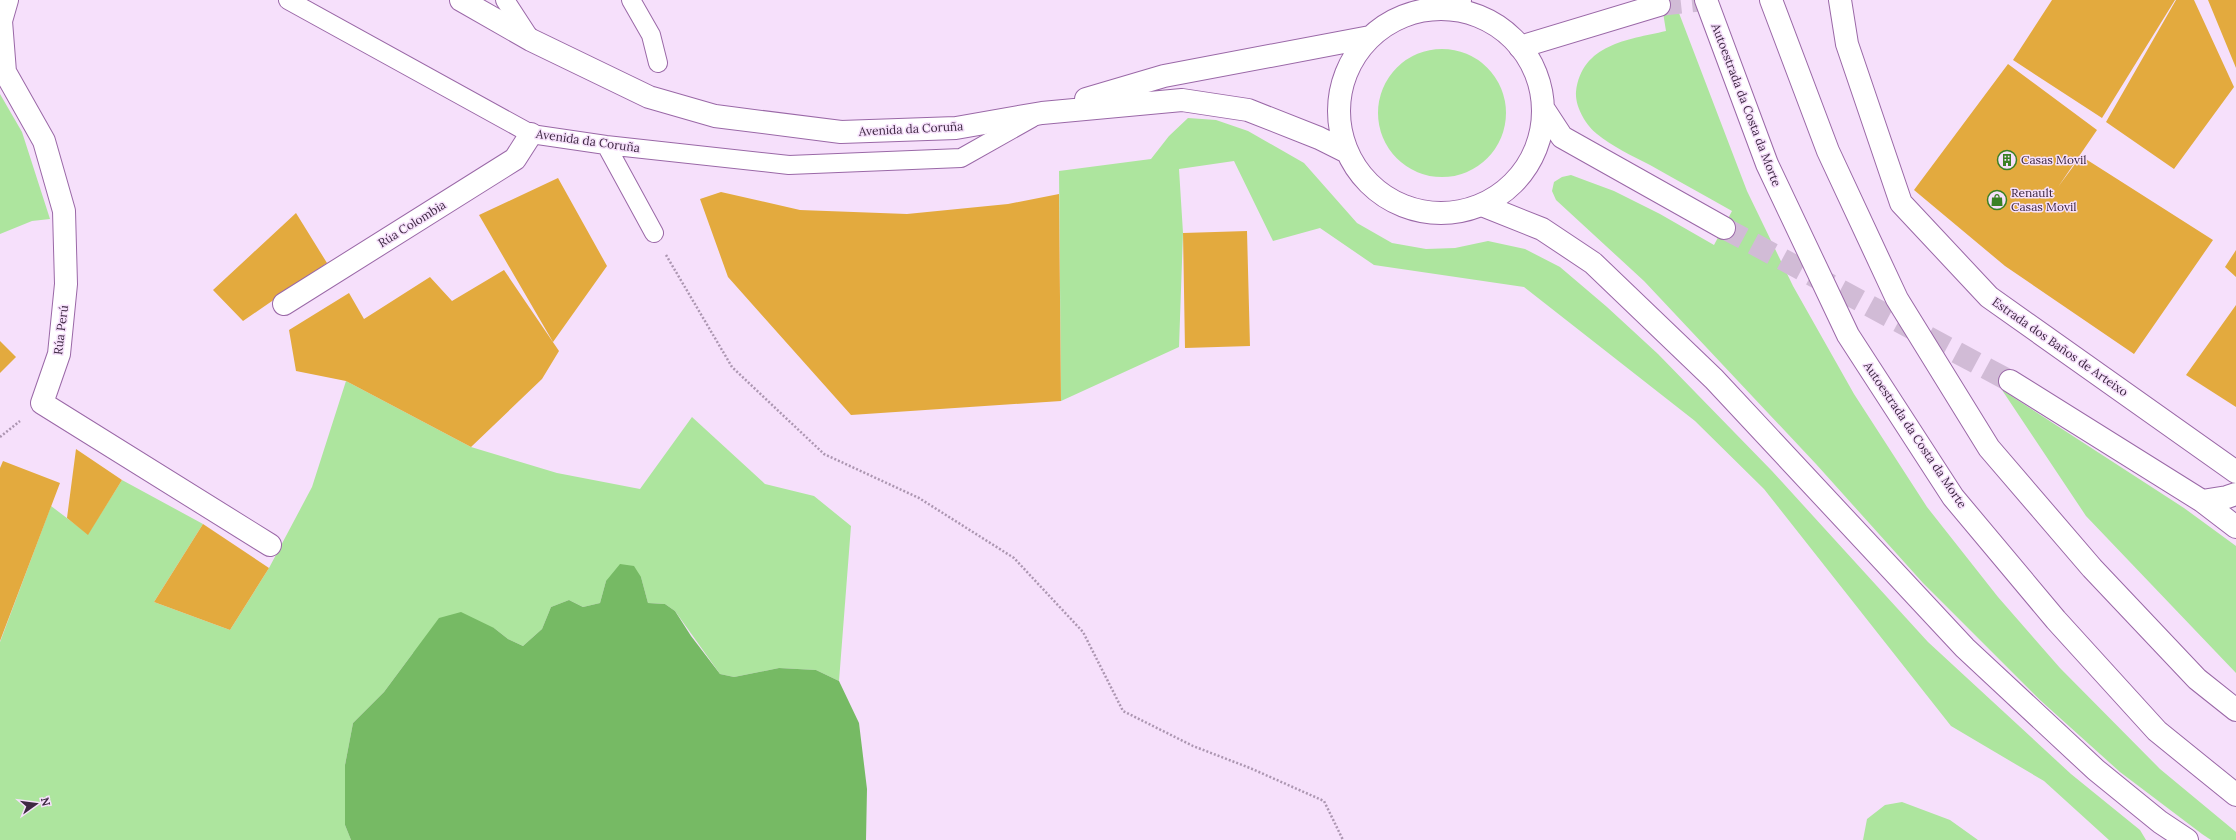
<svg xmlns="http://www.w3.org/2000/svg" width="2236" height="840" font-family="Lora,serif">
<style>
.green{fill:#ade59e}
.forest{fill:#76ba64}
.building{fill:#e3aa3e}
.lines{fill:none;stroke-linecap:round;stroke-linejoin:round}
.street-tunnel{stroke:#d1bbd6;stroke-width:22;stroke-dasharray:22 11;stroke-linecap:butt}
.primary-tunnel{stroke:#d1bbd6;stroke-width:22;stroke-dasharray:22 11;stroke-linecap:butt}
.lane-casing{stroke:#9a68a7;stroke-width:20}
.street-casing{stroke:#9a68a7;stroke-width:24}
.primary-casing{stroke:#9a68a7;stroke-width:24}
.highway-casing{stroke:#9a68a7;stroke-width:24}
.path{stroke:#ac96b1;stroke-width:2.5;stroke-dasharray:2 2;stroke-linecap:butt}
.lane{stroke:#fff;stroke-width:18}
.street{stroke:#fff;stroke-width:22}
.primary{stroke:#fff;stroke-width:22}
.highway{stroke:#fff;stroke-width:22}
.labels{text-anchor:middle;stroke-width:3;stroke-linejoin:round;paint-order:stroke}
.street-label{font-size:12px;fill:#3d2842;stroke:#f6e0fb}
.poi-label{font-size:12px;fill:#3d2842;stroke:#f6e0fb;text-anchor:start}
</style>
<rect width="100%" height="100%" fill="#f6e0fb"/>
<path class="green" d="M1661,0h13l73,191 46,95 61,108 73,113 71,90 62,71 100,101 76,63v8h-25l-9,-6 -82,-62 -80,-72 -117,-117 -107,-119 -172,-183 -88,-81 -4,-9 2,-9 8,-5 9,-2 16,6 27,10 46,23 54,31 18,-34c-27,-15 -55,-31 -82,-46 -18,-9 -38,-19 -53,-31 -11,-9 -22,-27 -21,-42 6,-48 51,-52 90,-61z
M1378 113a64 64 0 1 1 128 0a64 64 0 1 1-128 0Z
M0,94l22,38 28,87 -18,2 -32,13z
M1188,118l28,2 32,11 56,32 53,60 35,20 34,6 29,-1 33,-7 37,8 35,18 47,40 51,47 114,117 156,171 143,132 69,56 6,10h-37l-65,-59 -93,-55 -187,-237 -69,-68 -171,-134 -150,-22 -54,-37 -47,13 -39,-80 -55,8 4,64 -4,114 -118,54 -2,-230 92,-12 18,-23z
M346,381l125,66 86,26 83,16 52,-72 73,67 49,12 37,30 -12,155 -23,-11 -37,-2 -45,9 -14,-3 -45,-63 -10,-7 -17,-1 -7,-26 -35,4 -6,22 -17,4 -14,-7 -18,7 -9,22 -19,17 -15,-7 -14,-11 -81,25 -29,39 -31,31 -8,42v60l6,15h-351v-198l51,-136 37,28 34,-54 81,44 -49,78 76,28 39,-62 43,-81z
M2002,390l182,118 52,38v127l-150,-157z
M1902,802l48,18 28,20h-115l4,-21 18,-14z"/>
<path class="forest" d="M620,564l14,2 7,11 7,26 17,1 10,7 16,25 29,38 14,3 45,-9 37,2 23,11 20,42 8,66 -1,51h-515l-6,-15v-60l8,-42 31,-31 55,-74 22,-6 33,16 14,11 15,7 19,-17 9,-22 18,-7 14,7 17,-4 6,-22z"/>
<path class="building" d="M2052,0h123l-73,118 -89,-58z
M2176,0h18l40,87 -60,82 -68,-47z
M2208,0h28v68z
M2008,64l89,66 -39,57 23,-31 132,84 -79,114 -129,-88 -91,-76z
M558,178l49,88 -54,76 -74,-127z
M721,192l79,18 107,4 101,-10 51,-10 2,207 -210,14 -123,-138 -28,-78z
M296,213l31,50 -84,58 -30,-31z
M1247,231l3,115 -65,2 -2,-115z
M2236,250v27l-11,-10z
M504,270l55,81 -17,28 -71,68 -125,-66 -50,-10 -7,-41 60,-37 15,26 66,-42 22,24z
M2236,305v102l-50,-32z
M0,341l16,16 -16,16z
M76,449l46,31 -34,55 -21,-17z
M3,461l57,22 -60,158v-173z
M203,524l66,44 -39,62 -76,-28z"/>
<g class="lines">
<path class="street-tunnel" d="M1659,5l46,-5"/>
<path class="primary-tunnel" d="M1724,228l286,153"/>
<g class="lane-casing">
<path id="lane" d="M288,0l243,134 75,11 183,20 172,-7 71,-40
M505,0l26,40
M631,0l20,35 7,28
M606,145l48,88"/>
</g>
<g class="street-casing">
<path id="street" d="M7,0l-6,21 4,51 39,69 20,70 2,73 -7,70 -17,49 228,142
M1840,0l7,44 54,159 88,94 247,175
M1520,47l139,-42
M284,304l231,-145 16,-25"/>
</g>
<g class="primary-casing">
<path id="primary" d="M461,0l70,40 118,57 66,19 126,16 115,-4 86,-15 140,-13 66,10 71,28 28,14
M1339 111a102 102 0 1 1 204 0a102 102 0 1 1-204 0Z
M1086,99l78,-23 206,-39
M1543,108l19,29 162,91
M1482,205l60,24 51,34 121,116 251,269 131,122 64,52 27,18
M2010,381l192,120 34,26
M2202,501l25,-4 9,-3"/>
</g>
<g class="highway-casing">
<path id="highway" d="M1706,0l61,164 81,171 105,162 103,123 101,111 79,64
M1771,0l57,151 69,148 92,149 103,120 105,111 39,31
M1451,9l9,-9"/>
</g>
<path class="path" d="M666,255l66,112 92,87 95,44 95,60 69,74 40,79 70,35 57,22 74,33 19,39
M0,437l20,-16"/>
<use href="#lane" class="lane"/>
<use href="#street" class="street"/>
<use href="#primary" class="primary"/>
<use href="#highway" class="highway"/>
</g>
<defs>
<g id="building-ring" transform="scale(1)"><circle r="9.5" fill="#f6e0fb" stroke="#3a8024" stroke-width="1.5"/><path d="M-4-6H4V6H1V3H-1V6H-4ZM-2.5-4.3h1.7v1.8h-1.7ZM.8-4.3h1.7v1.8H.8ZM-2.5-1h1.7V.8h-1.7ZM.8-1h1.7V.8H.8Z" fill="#3a8024"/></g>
<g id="shop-ring" transform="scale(1)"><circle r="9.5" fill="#f6e0fb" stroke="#3a8024" stroke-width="1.5"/><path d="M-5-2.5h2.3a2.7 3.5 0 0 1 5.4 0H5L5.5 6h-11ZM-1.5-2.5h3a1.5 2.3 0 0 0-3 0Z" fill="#3a8024"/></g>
</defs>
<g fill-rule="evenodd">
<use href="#building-ring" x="2007" y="160"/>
<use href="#shop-ring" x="1997" y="200"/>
</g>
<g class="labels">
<g class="street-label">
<text transform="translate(1746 105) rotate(69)" y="4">Autoestrada da Costa da Morte</text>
<text transform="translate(911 129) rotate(-3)" y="4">Avenida da Coruña</text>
<text transform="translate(588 141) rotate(8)" y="4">Avenida da Coruña</text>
<text transform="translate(412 224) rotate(-32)" y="4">Rúa Colombia</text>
<text transform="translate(61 330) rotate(-83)" y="4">Rúa Perú</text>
<text transform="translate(2060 347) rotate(35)" y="4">Estrada dos Baños de Arteixo</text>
<text transform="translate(1915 435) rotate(56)" y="4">Autoestrada da Costa da Morte</text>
</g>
<g class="poi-label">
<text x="2021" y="164">Casas Movil</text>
<text x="2011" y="197">Renault<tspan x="2011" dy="14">Casas Movil</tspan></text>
</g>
</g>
<g transform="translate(36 804) rotate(76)" stroke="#f6e0fb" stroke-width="3" paint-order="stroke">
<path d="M0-3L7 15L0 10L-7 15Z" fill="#3d2842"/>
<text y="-6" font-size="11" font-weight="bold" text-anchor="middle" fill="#3d2842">N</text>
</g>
</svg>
